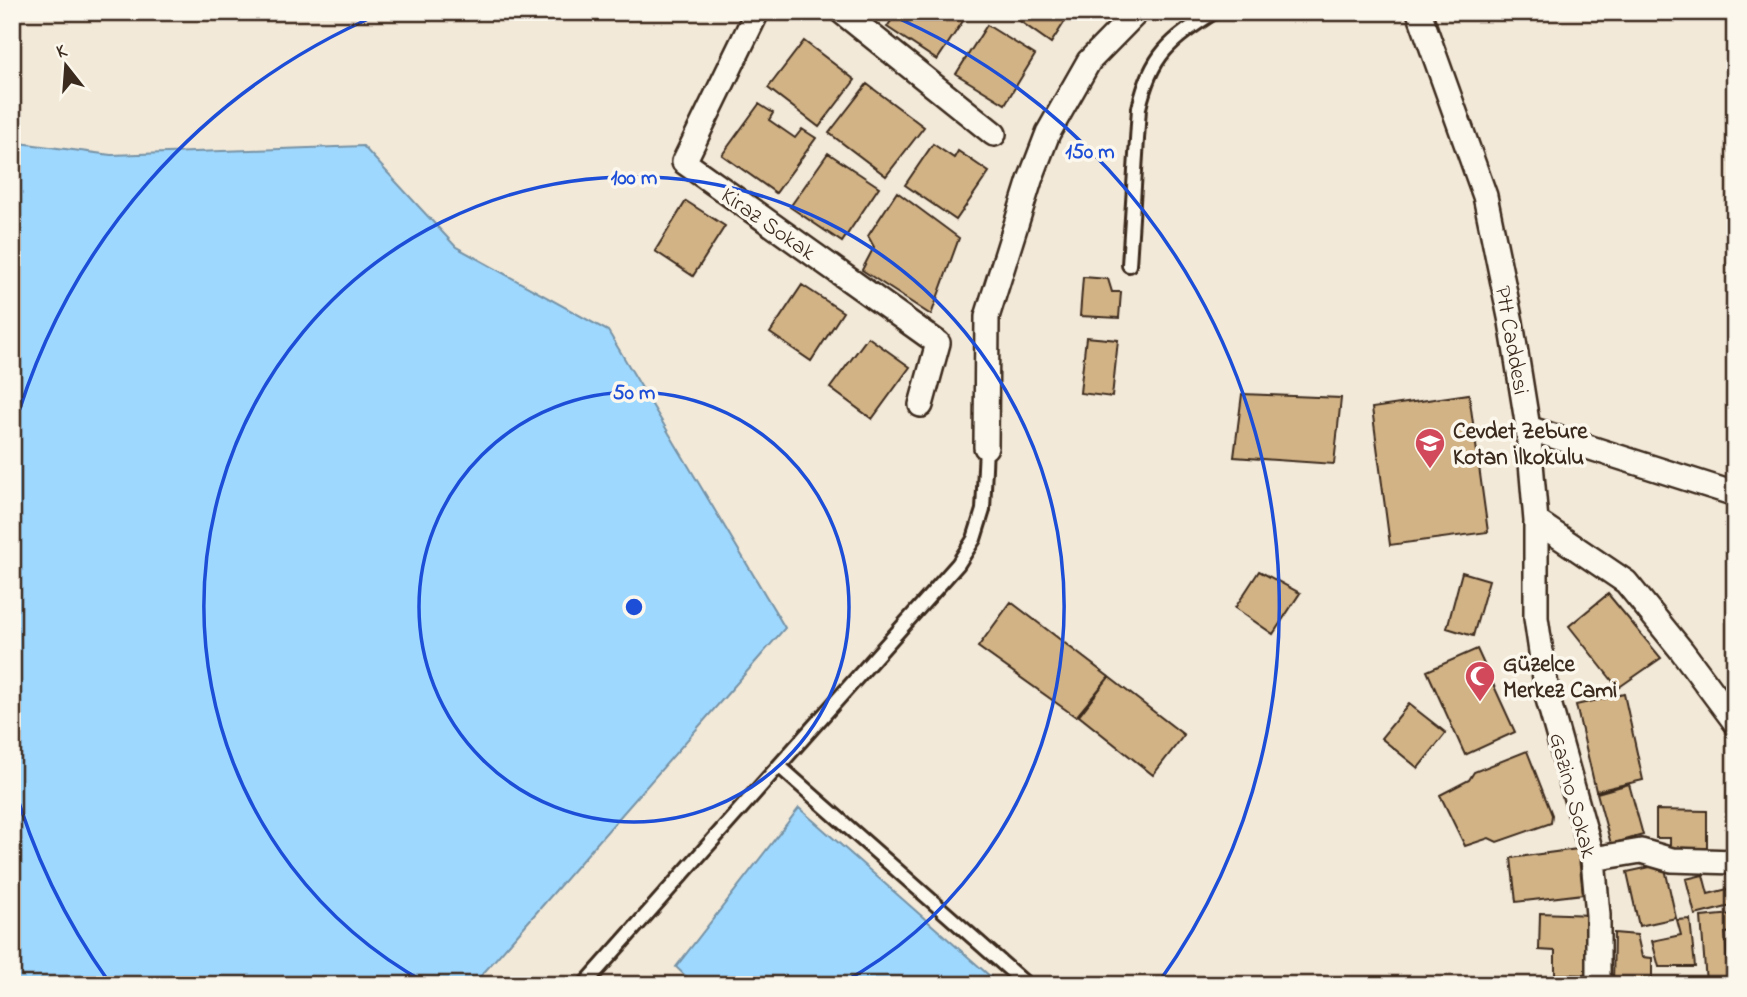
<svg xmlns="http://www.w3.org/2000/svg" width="1747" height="997" font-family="'Indie Flower',sans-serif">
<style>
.water{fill:#9ed8ff;stroke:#7692a5;stroke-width:2}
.building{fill:#d2b386;stroke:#3b2a1e;stroke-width:2}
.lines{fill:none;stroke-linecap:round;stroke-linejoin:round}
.lane-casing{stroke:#3b2a1e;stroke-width:18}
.street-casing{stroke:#3b2a1e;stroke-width:28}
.lane{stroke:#fbf7ec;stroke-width:12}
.street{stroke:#fbf7ec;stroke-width:23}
.ring{fill:none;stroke:#1d4ed8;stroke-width:3.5}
.labels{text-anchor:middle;stroke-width:7;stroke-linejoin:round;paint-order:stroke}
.street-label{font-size:23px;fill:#3b2a1e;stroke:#fbf7ec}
.poi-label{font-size:23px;font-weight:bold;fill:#3b2a1e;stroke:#fbf7ec;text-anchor:start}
.centre{fill:#1d4ed8;stroke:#fbf7ec;stroke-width:3.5}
.ring-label{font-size:21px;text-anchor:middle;font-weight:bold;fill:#1d4ed8;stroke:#fbf7ec;stroke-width:7;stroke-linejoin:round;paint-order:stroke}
</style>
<rect width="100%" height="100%" fill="#f3e9d8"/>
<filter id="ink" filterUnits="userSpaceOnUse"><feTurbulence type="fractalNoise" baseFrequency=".0143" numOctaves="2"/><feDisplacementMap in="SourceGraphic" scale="14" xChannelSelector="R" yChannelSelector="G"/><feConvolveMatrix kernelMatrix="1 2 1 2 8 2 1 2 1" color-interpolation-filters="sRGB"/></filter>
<g filter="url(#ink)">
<path class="water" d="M12,142l99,13 252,-9 93,101 152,84 177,297 -312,357h-461z
M799,808l201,177h-305l-19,-18z"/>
<path class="building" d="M897,12h72l-32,48 -50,-33z
M1007,12h64l-20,31z
M987,25l48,30 -30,49 -49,-30z
M804,41l51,39 -36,47 -51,-39z
M867,84l57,43 -38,49 -57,-43z
M759,104l14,9 -4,7 26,18 7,-9 14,9 -40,55 -54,-38z
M933,144l21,14 4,-7 31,21 -33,48 -51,-35z
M828,153l51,34 -37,55 -52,-35z
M897,192l62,46 -28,77 -69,-45 12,-23 -6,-11z
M686,201l39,25 -32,50 -38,-25z
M1083,277l25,2 4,13h9l-2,26 -39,-2z
M802,285l41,27 -32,49 -41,-28z
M868,337l42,30 -38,52 -42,-31z
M1086,337l32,3 -6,57 -32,-4z
M1242,394l99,4 -7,66 -100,-7z
M1469,394l19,138 -98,13 -18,-137z
M1259,571l41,22 -27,41 -38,-26z
M1462,572l27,8 -16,56 -26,-8z
M1608,594l53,64 -43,30 -49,-62z
M1011,602l98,75 -33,40 -98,-70z
M1477,649l38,83 -50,23 -38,-84z
M1109,677l75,58 -31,40 -74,-59z
M1624,694l19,86 -47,11 -20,-86z
M1409,704l37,29 -28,35 -37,-30z
M1527,751l25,64 -1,8 -54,19 -8,-4 -24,8 -25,-51 29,-15 5,-8z
M1629,784l14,51 -32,9 -14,-51z
M1656,810l51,1v42h-37v-15h-14z
M1578,849l5,45 -67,8 -5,-44z
M1664,864l12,54 -37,8 -12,-54z
M1703,875l5,19 27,-7v18l-40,10 -9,-36z
M1540,913l51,2 -2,60 -34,-1v-23l-16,-1z
M1733,914l2,18 -10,1 2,28h8v20l-29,2 -5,-66z
M1690,919l5,48h-36l-7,-26 29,-6 -4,-15z
M1614,933l23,2 5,22 10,1v27h-39z"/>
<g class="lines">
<g class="lane-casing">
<path id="lane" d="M1129,265l10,-157c12,-54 31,-67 75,-96
M779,766l248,219
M584,985l374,-421 16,-25 9,-29 3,-63"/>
</g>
<g class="street-casing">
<path id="street" d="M757,12l-73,150 254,181 -17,62
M842,12l152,122
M1419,12l66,184 26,126 17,106 8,93 90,61 56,69 53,71
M1528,428l207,66
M986,447l1,-130 43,-137 18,-47 41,-72 48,-49
M1536,521v97l12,81 45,160 5,56v66l6,4
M1593,859l48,-8 31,9 63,2"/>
</g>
<use href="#lane" class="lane"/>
<use href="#street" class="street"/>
</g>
</g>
<g class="ring">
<circle cx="634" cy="607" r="215"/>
<path d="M426 983A430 430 0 1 1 842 983"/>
<path d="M109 982A645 645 0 0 1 12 779M12 435A645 645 0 0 1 382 13M886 13A645 645 0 0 1 1159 982"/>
</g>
<defs>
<g id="school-pin" transform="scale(1.575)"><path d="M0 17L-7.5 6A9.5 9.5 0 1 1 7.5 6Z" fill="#d1495b" stroke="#fbf7ec"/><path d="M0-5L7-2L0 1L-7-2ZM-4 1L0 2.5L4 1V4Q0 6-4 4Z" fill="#fff"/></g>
<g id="mosque-pin" transform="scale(1.575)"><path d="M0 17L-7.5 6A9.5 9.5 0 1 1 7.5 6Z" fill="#d1495b" stroke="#fbf7ec"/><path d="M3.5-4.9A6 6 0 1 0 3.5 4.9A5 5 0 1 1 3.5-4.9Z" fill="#fff"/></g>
</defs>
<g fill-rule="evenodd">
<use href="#school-pin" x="1430" y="443"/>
<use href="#mosque-pin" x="1480" y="676"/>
</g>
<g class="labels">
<g class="street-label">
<text transform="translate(769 223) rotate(35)" y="8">Kiraz Sokak</text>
<text transform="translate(1513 340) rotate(80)" y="8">Ptt Caddesi</text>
<text transform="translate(1574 795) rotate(75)" y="8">Gazino Sokak</text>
</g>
<g class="poi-label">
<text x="1453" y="438">Cevdet Zebure<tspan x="1453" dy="26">Kotan İlkokulu</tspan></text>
<text x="1503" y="671">Güzelce<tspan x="1503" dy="26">Merkez Cami</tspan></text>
</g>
</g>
<circle cx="634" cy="607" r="10" class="centre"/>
<g class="ring-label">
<text x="1090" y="158">150 m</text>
<text x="634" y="184">100 m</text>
<text x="634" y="399">50 m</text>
</g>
<rect width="1747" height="997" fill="none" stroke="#fbf7ec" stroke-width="42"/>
<rect x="21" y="21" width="1705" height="955" fill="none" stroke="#3b2a1e" stroke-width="2.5" filter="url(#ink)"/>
<g transform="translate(66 66) rotate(343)" stroke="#fbf7ec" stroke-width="5" paint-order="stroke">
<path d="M0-5L12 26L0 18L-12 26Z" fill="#3b2a1e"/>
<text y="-10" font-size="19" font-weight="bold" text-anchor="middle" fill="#3b2a1e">K</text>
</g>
</svg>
